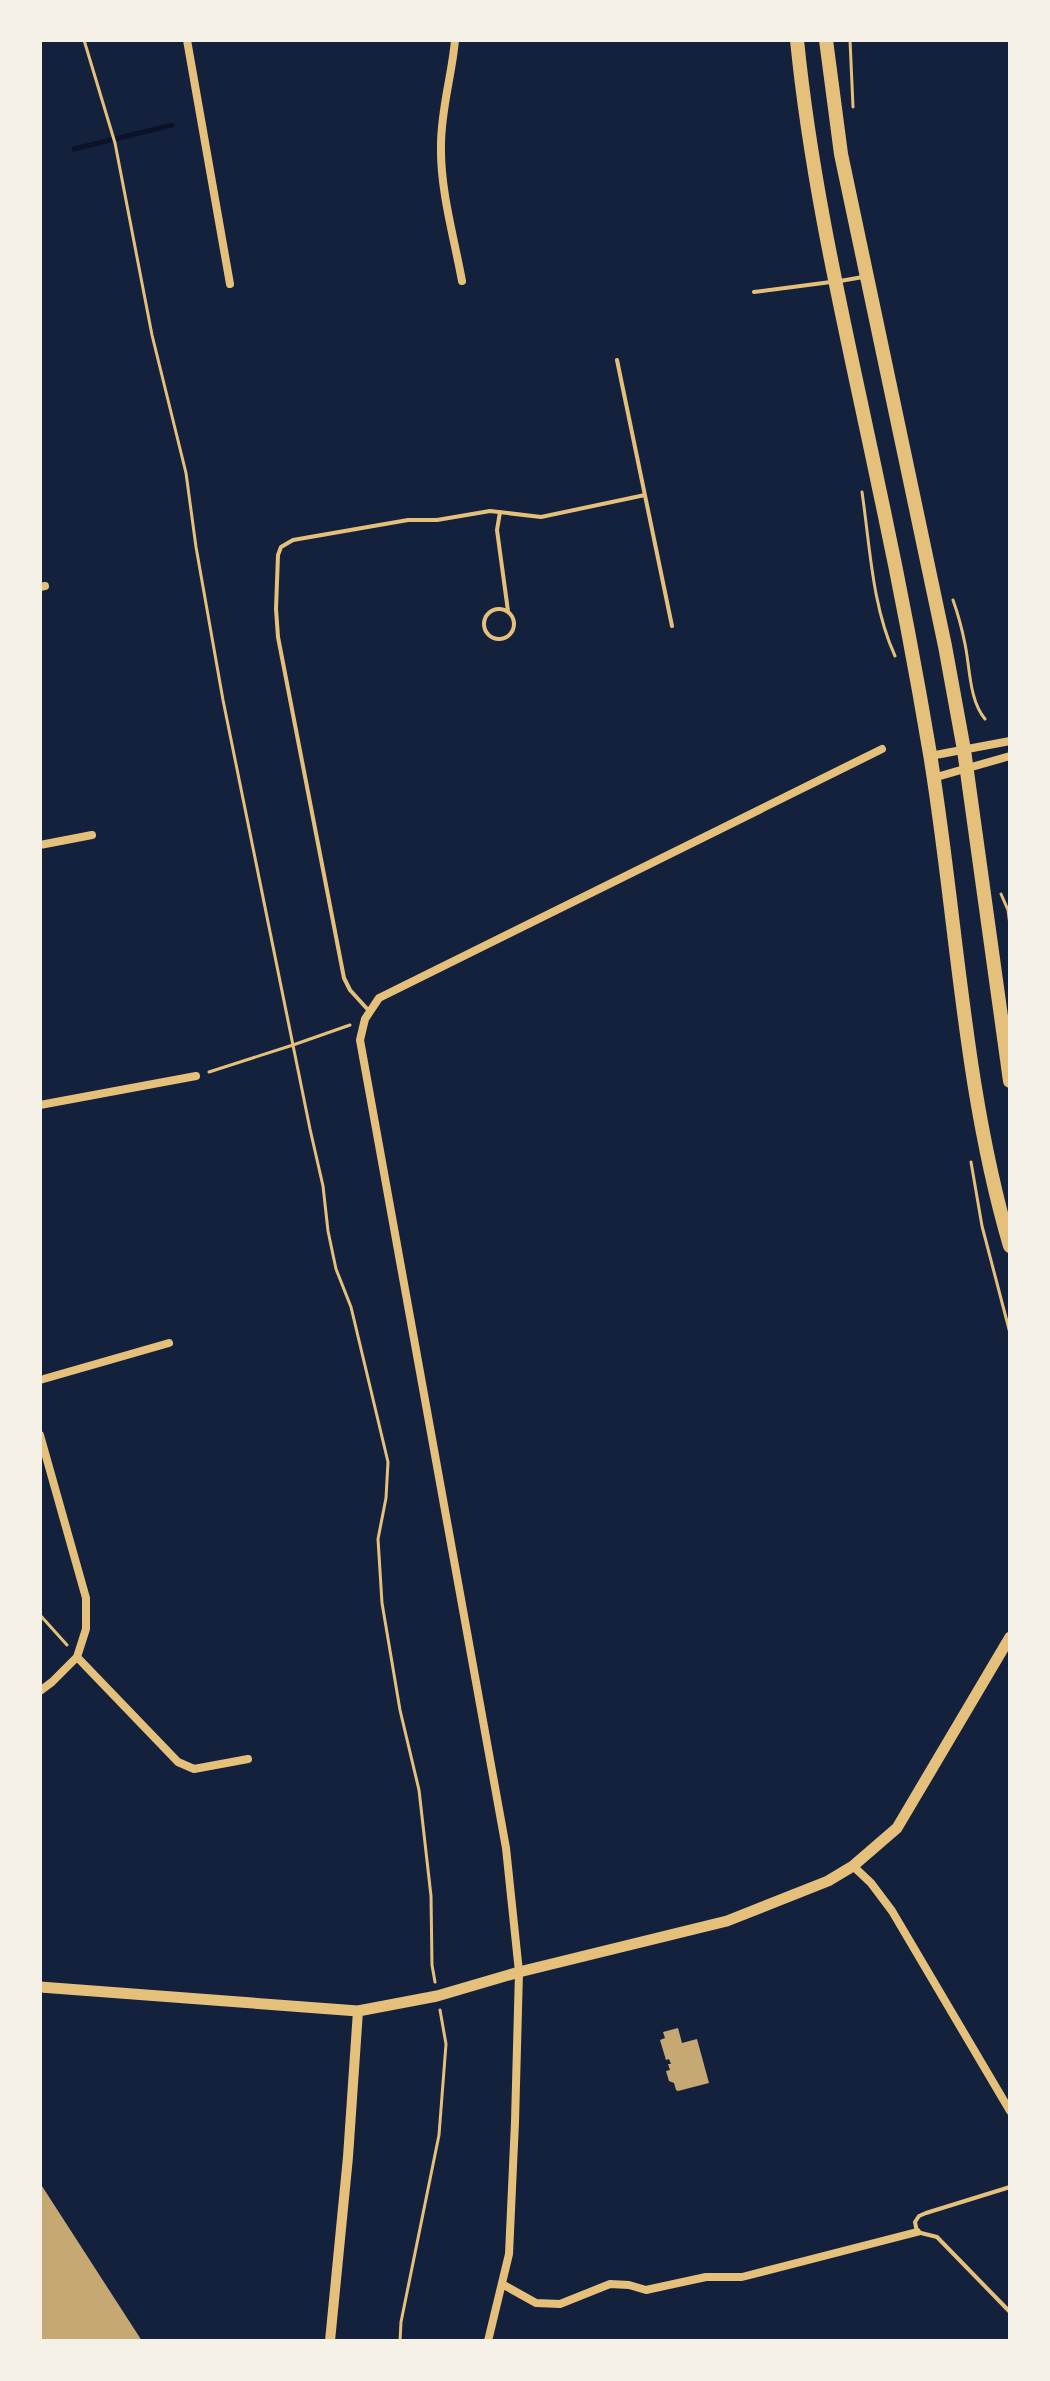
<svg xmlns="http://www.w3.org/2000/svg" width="1050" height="2381" font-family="'Exo 2',sans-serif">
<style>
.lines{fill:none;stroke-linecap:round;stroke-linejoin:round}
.stream{stroke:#0b132b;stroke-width:5}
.building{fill:#c6a872}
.path{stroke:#e5c07b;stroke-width:3}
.service{stroke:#e5c07b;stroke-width:4}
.minor{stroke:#e5c07b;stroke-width:8}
.tertiary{stroke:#e5c07b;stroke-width:10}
.secondary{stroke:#e5c07b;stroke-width:11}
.trunk{stroke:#e5c07b;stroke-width:14}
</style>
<rect width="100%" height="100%" fill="#14213d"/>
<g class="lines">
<path class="stream" d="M74,149l98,-24"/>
</g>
<path class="building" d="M678,2028l4,15 15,-4 12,44 -31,8 -2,-1 -2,-7 -5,-2 -3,-10 4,-1 -2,-6h3l-2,-5 -3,1 -6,-20 5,-2 -2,-6z
M40,2183l102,158h-102z"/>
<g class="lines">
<path class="path" d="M84,40l31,103 37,192 34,138 10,74 27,153 87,429 13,57 5,45 8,38 15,38 37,155 -2,36 -8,41 4,64 18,107 19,80 12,106 1,69 3,17
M850,40l3,67
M862,492c8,54 10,114 33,164
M953,600c5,14 9,29 12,44 5,23 4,56 20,75
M1001,894l7,16 2,15
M209,1072l84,-27 57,-20
M971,1162l11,64 28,107
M40,1615l27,30
M400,2341l1,-19 38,-187 7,-91 -6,-34"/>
<path class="service" d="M840,281l23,-4
M754,292l77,-10
M617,360l55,266
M500,512l-3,18 11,81
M484 624a15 15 0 1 1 30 0a15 15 0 1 1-30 0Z
M370,1012l-20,-22 -6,-12 -66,-341 -2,-28 2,-54 3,-8 12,-7 115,-20h29l53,-9 51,6 104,-22
M1010,2187l-84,26 -7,3 -4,6 2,10 20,5 73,75"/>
<path class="minor" d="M187,40l43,244
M455,40c-3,35 -14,69 -14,105 -1,45 13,92 21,136
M40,587l5,-1
M930,756l80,-15
M933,778l77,-22
M40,845l52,-10
M40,1105l156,-29
M40,1380l129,-37
M40,1435l46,163v31l-9,28 -25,25 -12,9
M77,1657l101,105 16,7 54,-10
M853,1866l18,17 21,28 118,200
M502,2284l34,19 24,1 50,-20 19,1 17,5 60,-13h36l175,-45
M488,2341l21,-87 6,-132 4,-150 -13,-124 -146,-808 5,-21 14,-21 503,-249"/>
<path class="tertiary" d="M330,2341l18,-184 10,-146"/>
<path class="secondary" d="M40,1987l318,24 79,-15 82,-24 208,-51 101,-40 25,-15 44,-38 113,-191"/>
<path class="trunk" d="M797,40c15,151 51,299 82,448 19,88 36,177 51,266 27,164 33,332 80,492
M826,40l15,114 104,492 19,104 46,331"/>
</g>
<rect width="1050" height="2381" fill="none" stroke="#f6f1e7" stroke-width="84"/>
</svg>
